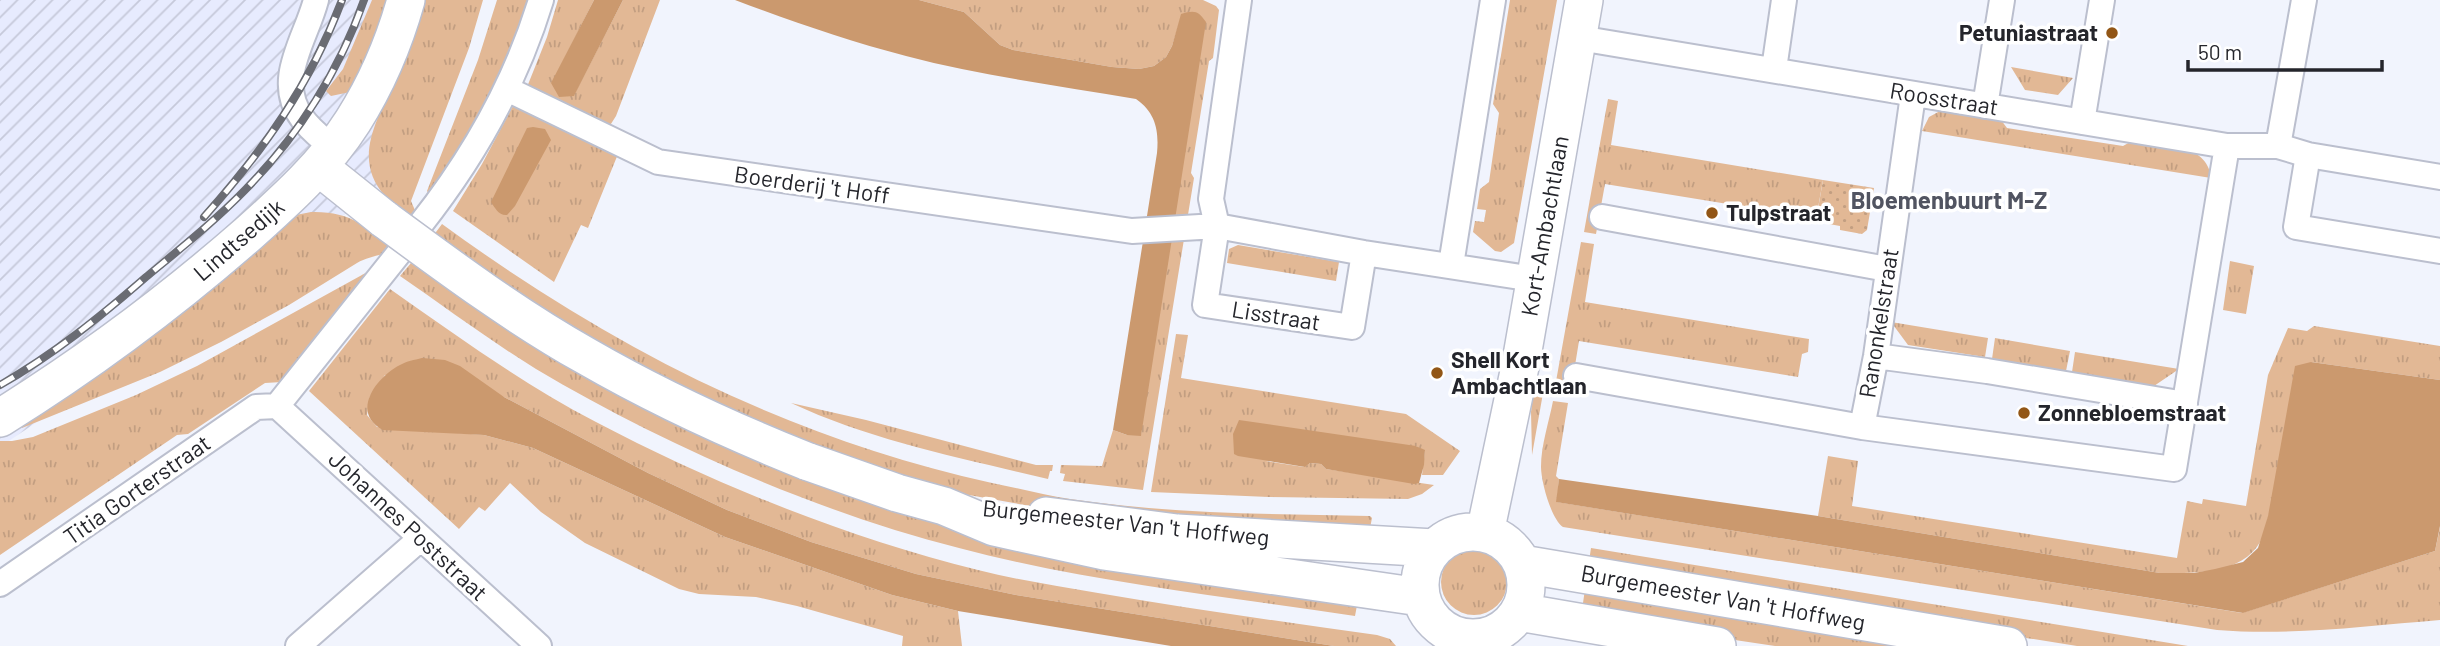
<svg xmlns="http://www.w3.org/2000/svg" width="2440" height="646" font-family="Barlow,sans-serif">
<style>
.industrial{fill:url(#industrial-furrows)}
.grass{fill:url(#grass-tufts)}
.park{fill:url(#park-dots)}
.water{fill:#cb996e}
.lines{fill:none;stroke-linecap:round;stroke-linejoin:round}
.street-casing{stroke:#bbbfce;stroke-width:28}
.secondary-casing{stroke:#bbbfce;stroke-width:40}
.street{stroke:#fff;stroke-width:24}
.secondary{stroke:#fff;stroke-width:37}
.rail-casing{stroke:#6a6c73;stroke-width:8}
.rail{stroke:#fff;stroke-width:5;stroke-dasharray:16;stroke-linecap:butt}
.secondary-bridge-casing{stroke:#bbbfce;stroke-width:40;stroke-linecap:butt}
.secondary-bridge{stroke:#fff;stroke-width:37}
.poi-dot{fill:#925616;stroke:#fff;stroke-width:2.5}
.labels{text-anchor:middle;stroke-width:7;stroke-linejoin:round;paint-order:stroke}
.poi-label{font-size:23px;font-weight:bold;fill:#24252b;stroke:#fff;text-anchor:start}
.street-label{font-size:23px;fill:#24252b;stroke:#fff}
.neighbourhood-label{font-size:24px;font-weight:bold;fill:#515461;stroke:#fff}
</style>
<defs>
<pattern id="industrial-furrows" width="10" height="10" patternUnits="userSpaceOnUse" patternTransform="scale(1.75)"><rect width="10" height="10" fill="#e7ebfe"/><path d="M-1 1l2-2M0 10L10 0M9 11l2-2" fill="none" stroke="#c6c9da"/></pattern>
<pattern id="grass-tufts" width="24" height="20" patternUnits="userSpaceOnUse" patternTransform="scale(1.75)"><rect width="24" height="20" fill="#e2b895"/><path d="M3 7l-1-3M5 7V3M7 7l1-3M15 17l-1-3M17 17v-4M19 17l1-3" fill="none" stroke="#c29e81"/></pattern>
<pattern id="park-dots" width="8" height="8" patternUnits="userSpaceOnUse" patternTransform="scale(1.75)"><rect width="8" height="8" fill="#e2b895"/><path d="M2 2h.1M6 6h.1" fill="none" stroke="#c29e81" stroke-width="1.8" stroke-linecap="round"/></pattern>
</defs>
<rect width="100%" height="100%" fill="#f1f4fd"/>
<path class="industrial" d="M0,0h424l-20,174 -404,273z"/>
<path class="grass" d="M372,0h17l-11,35 -28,57 -19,4 -5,-5 17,-22z
M421,0h62l-14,48 -58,153 6,14c-13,0 -22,-8 -31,-18 -35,-38 -8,-76 7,-115 10,-27 19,-55 28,-82z
M497,0h33l-50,123 -51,71 -2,-3 51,-131z
M558,0h36l-42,83 22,12 49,-95h37l-44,116 -7,11 -82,-40 20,-50z
M919,0h284l13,6 3,4 -6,48 -4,3 -18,112 3,5 -51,312 -80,-9 2,-7 -5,-1 1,-8 41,1 11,-36 14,5h14l41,-421 -10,32 -6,11 -12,9 -15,3 -27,-2 -99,-17 -13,-5 -36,-33z
M1510,0h47l-43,243 -13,9 -6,-1 -22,-19 2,-11 9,1 2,-12 -9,-1 3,-20 9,-7 10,-69 -6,-9z
M2011,67l62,11 -15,17 -33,-5z
M1608,99l10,2 -7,44 212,35 -5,28 9,3 -1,9 -221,-36 -9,50 -12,-2z
M514,104l104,50 -30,74 -7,-3 -27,57 -101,-71 29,-47z
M1940,111l61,9 6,8 116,18 9,-5c27,4 76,1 79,37l-289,-47 7,-14z
M311,212c40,-1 53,14 83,37 -12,7 -25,7 -37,14l-68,42 -68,37 -61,30 -138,56 -1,-3 93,-60 182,-150z
M442,224c170,124 344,213 550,259 26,5 52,12 78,16 99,15 200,15 300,17l2,2 -3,15 -322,-24 -95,-17 -127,-39 -172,-78 -108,-62 -112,-77z
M1581,242l13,2 -9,58 224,37 -1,13 -6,2 -4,23 -219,-36 -8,49 -16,-3z
M1238,245l101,17 -3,19 -109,-18 2,-14z
M2230,261l24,5 -8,48 -23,-4z
M411,263c106,77 218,142 339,194l609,138 -4,21c-132,-20 -267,-34 -396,-68 -142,-36 -297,-104 -423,-179 -47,-29 -91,-62 -136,-93z
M371,270l-89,112 -17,1 -77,51 -11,1 -177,120v-114h12l21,-4 103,-42 61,-29z
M390,289c67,47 133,95 206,133 120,63 250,115 382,148 39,10 80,16 120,23 93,16 186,29 279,42l13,4 6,7h-62l-318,-51 -100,-21 -105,-32 -84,-32 -79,-37 -144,-76 -119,-22 -15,21 -3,19 10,12 107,8 49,13 192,89 167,58 66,16 4,35h-60l1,-10 -106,-30 -41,-9 -57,-3 -20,-5 -94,-46 -44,-31 -31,-29 -25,28 -6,-4 -20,22 -150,-138z
M1891,322l97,16 -3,19 -77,-12z
M2314,326l126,20v34l-129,-18 -48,174c-16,39 -67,37 -103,37l-342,-57 10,-60 30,5 -6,45 325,52 10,-57 15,3 1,-5 43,7 22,-131 20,-47 19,3z
M1176,334l12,1 -7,43 225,36 54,37 -17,24h-21l3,-24 -9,-5 -150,15 38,6 6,-4 11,1 5,5 108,16 -12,9 -14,5 -139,-2 -118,-5z
M1995,338l75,13 -4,20 -74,-12z
M2075,352l104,17 -25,17 -82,-14z
M1535,379l10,3 -13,73 -1,-43z
M1553,401l15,2 -12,73 3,3 -2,23 685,111 193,-62 5,-24v93c-74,6 -149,16 -223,10l-654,-103c-12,-8 -22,-46 -22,-60 0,-22 8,-45 12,-66z
M791,403l75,17 170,45h17l-1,6h-2l-2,8c-87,-21 -175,-38 -257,-76z
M1591,548l597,98h-111l-489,-78z
M1441 582a33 33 0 1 1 66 0a33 33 0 1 1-66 0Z
M1586,582l373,64h-184l-194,-29z"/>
<path class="park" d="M1823,180l51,8 -7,42 -5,4 -22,-4v-4l-11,-2 -3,-4 1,-9 -9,-2z"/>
<path class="water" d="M594,0h29l-49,96 -15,1 -8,-14z
M735,0h184l45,12 36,33 13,5 99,17 27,2 15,-3 12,-9 6,-11 9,-32c14,-4 17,-3 25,8l-65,414 -14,-1 -14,-5 44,-277c2,-22 -1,-40 -21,-54 -76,-13 -154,-23 -230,-43 -58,-15 -115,-35 -171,-56z
M533,127l12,2 6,11 -36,66 -8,9c-8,1 -12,-7 -16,-13l36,-74z
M422,358l23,2 15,6 44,31 144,76 79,37 84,32 105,32 100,21 318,51h-163l-213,-35 -66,-16 -167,-58 -192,-89 -49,-13 -101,-5c-33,-17 -7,-53 17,-65 7,-4 14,-5 22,-7z
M2311,362l129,18v146l-5,25 -192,62 -687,-111 3,-23 259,37 342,57h34l21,-4 28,-7 15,-14 10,-32 27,-150z
M1239,420l177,26 9,4 -1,15 -5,18 -5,1 -88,-15 -5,-5 -11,-1 -5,4 -67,-11 -4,-2 -1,-20z"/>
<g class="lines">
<g class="street-casing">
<path id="street" d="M316,0c-10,39 -42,80 -14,118 8,12 21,21 31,30
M1579,38l648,108h51l30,9 132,22
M1774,69l10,-69
M507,89l151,73 474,69 85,-5 -6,-27 28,-199
M1985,106l17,-106
M2082,122l20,-122
M2278,146l26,-146
M2308,155l-12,72 144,24
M1602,217l285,52
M420,225c53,-67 96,-143 121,-225
M1364,253l-12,74 -147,-22 12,-79 147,27 170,26
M1451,265l42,-265
M1876,356l111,15 198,33
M1576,376l286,51 312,42 53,-323
M277,406l262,240
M277,406l122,-153
M1862,427l14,-71 37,-261
M0,584l256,-177 21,-1
M298,646l122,-107"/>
</g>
<g class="secondary-casing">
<path id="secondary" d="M319,167l65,52
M0,418c90,-56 168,-114 248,-184 38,-34 77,-69 105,-113 24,-38 41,-78 53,-121
M806,461l91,32 47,13 50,21 110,24 316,46
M1046,516l131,17 257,15
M1420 585a53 53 0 1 1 106 0a53 53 0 1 1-106 0Z
M1485,533l36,-171 63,-362
M1522,564l486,82
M1519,612l198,34"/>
</g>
<use href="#street" class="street"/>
<use href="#secondary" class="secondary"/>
<g class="rail-casing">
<path id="rail" d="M204,217c60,-67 106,-132 138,-217
M0,385c53,-30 100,-68 146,-108 34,-28 69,-56 100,-88 52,-53 94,-119 118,-189"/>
</g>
<use href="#rail" class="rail"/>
<g class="secondary-bridge-casing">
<path id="secondary-bridge" d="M384,219c65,48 131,97 202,137 71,41 145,75 220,105"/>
</g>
<use href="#secondary-bridge" class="secondary-bridge"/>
</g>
<g class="poi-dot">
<circle cx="2112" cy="33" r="7"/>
<circle cx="1712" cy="213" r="7"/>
<circle cx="1437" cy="373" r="7"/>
<circle cx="2024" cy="413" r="7"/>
</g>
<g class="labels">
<g class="poi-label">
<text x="2098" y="41" text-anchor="end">Petuniastraat</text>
<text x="1726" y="221">Tulpstraat</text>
<text x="1451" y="368">Shell Kort<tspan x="1451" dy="26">Ambachtlaan</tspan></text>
<text x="2038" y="421">Zonnebloemstraat</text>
</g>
<g class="street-label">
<text transform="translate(1944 99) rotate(9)" y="8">Roosstraat</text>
<text transform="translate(812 185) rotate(8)" y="8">Boerderij 't Hoff</text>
<text transform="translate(1545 226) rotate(-80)" y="8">Kort-Ambachtlaan</text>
<text transform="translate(239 240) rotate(-41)" y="8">Lindtsedijk</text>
<text transform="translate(1276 316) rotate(9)" y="8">Lisstraat</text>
<text transform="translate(1879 323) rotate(-81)" y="8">Ranonkelstraat</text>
<text transform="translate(137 490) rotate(-35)" y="8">Titia Gorterstraat</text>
<text transform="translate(1126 523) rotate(6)" y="8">Burgemeester Van 't Hoffweg</text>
<text transform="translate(408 526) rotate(43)" y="8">Johannes Poststraat</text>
<text transform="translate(1723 598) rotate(10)" y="8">Burgemeester Van 't Hoffweg</text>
</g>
<g class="neighbourhood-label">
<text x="1949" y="209">Bloemenbuurt M-Z</text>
</g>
</g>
<path d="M2188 60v10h194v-10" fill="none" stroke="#24252b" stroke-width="3.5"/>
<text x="2198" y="60" font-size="21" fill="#24252b" stroke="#ffffff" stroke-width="5" paint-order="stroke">50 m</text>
</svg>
